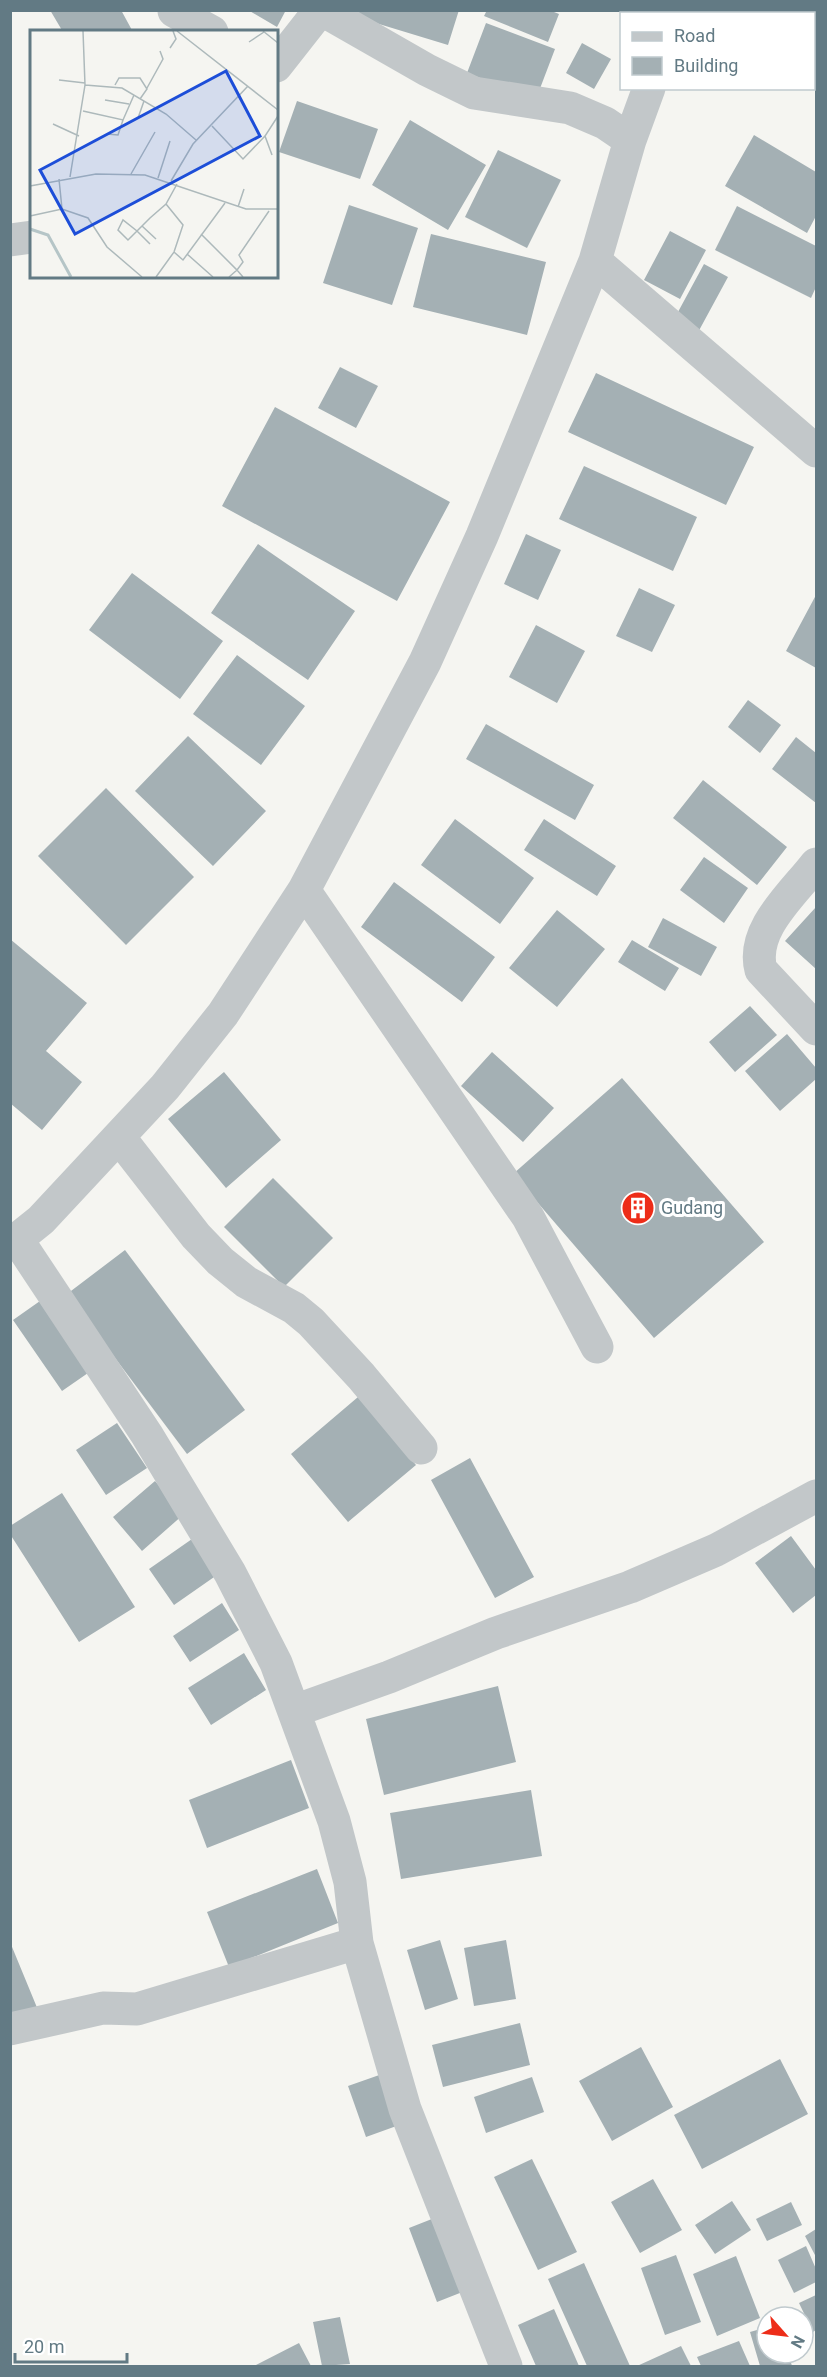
<svg xmlns="http://www.w3.org/2000/svg" width="827" height="2377" font-family="Roboto,sans-serif">
<style>
.building{fill:#a4b0b4}
.lines{fill:none;stroke-linecap:round;stroke-linejoin:round}
.minor{stroke:#c2c7c9;stroke-width:33}
.labels{text-anchor:middle;stroke-width:6;stroke-linejoin:round;paint-order:stroke}
.poi-label{font-size:18px;fill:#627a84;stroke:#fff;text-anchor:start}
.inset-river{fill:none;stroke:#b5c5c7;stroke-width:3}
.inset-road{fill:none;stroke:#adb9bb;stroke-width:1.5}
.view{fill:#1d4ed8;fill-opacity:0.15;stroke:#1d4ed8;stroke-width:3}
.inset-edge{fill:none;stroke:#627a84;stroke-width:3}
</style>
<rect width="100%" height="100%" fill="#f5f5f1"/>
<path class="building" d="M50,10h71l12,22h-70z
M248,10h38l-9,17z
M333,10h126l-11,35z
M487,10h62l10,4 -11,28 -64,-26z
M754,10h29l7,3 -38,1z
M486,23l69,26 -19,50 -69,-26z
M814,23l2,1v62l-2,-1z
M582,43l29,16 -17,30 -28,-16z
M297,101l81,28 -18,50 -81,-27z
M410,120l76,45 -38,65 -76,-45z
M754,135l62,37v44l-9,17 -82,-47z
M498,150l63,30 -34,68 -62,-31z
M349,205l69,23 -26,77 -69,-22z
M737,206l79,40v41l-5,11 -96,-48z
M670,231l36,19 -26,49 -36,-19z
M431,234l115,28 -19,73 -114,-28z
M704,264l24,13 -32,59 -24,-13z
M340,367l38,19 -22,42 -38,-20z
M596,373l158,74 -28,58 -158,-73z
M275,407l175,95 -53,99 -175,-95z
M584,466l113,51 -24,54 -114,-52z
M526,534l35,16 -23,50 -34,-16z
M258,544l97,67 -47,69 -97,-67z
M132,573l91,68 -43,58 -91,-69z
M639,588l36,17 -23,47 -36,-16z
M816,595v73l-30,-17z
M536,625l49,26 -28,52 -48,-26z
M237,655l68,51 -44,59 -68,-51z
M748,700l33,25 -21,28 -32,-26z
M486,724l108,61 -19,35 -109,-61z
M188,736l78,75 -53,55 -78,-75z
M796,737l20,16v50l-44,-34z
M703,780l84,67 -30,38 -84,-67z
M106,788l88,89 -68,68 -88,-89z
M455,819l79,59 -34,46 -79,-59z
M544,819l72,47 -19,30 -73,-46z
M704,857l44,31 -24,35 -44,-33z
M394,882l101,75 -33,45 -101,-75z
M816,907v62l-31,-28z
M557,910l48,39 -48,58 -48,-39z
M663,918l54,29 -16,29 -53,-29z
M10,939l77,64 -41,48 36,31 -40,48 -32,-27z
M632,940l47,28 -14,23 -47,-29z
M750,1006l27,29 -42,37 -26,-30z
M787,1034l29,34v11l-36,32 -35,-40z
M492,1052l62,56 -31,34 -62,-56z
M224,1072l57,68 -55,48 -58,-69z
M622,1078l142,164 -110,96 -141,-164z
M273,1178l60,60 -49,49 -60,-60z
M125,1250l120,160 -58,44 -120,-160z
M40,1301l48,72 -26,18 -49,-71z
M358,1397l58,68 -68,57 -57,-68z
M117,1423l30,45 -41,27 -30,-45z
M470,1458l64,119 -39,21 -64,-118z
M155,1481l29,33 -42,37 -29,-34z
M62,1493l73,114 -56,35 -69,-108v-8z
M791,1536l25,34v25l-23,18 -38,-50z
M192,1539l25,36 -43,30 -25,-36z
M222,1603l17,27 -49,32 -17,-26z
M244,1653l22,37 -55,35 -23,-37z
M498,1686l18,76 -132,33 -18,-76z
M291,1760l18,48 -102,40 -18,-48z
M531,1790l11,66 -141,23 -11,-66z
M317,1869l21,54 -109,44 -22,-55z
M440,1940l18,59 -33,11 -18,-60z
M506,1940l10,59 -42,7 -10,-58z
M10,1942l28,68 -28,11z
M520,2023l10,42 -87,22 -11,-42z
M641,2047l32,60 -61,34 -33,-60z
M780,2059l28,55 -106,55 -28,-54z
M385,2073l17,51 -36,13 -18,-51z
M532,2077l12,35 -58,21 -12,-36z
M532,2159l45,93 -39,18 -44,-93z
M653,2179l29,51 -42,23 -29,-51z
M732,2201l19,29 -36,24 -20,-29z
M791,2202l11,23 -35,16 -11,-22z
M442,2215l28,74 -33,13 -28,-74z
M816,2229v28l-11,-21z
M806,2246l10,23v13l-22,11 -16,-33z
M676,2255l25,67 -36,13 -24,-67z
M736,2256l24,62 -43,18 -24,-62z
M584,2263l46,103h-43l-39,-87z
M816,2295v35l-3,2 -14,-29z
M554,2309l25,57h-43l-18,-41z
M340,2317l10,47 -28,2 -9,-44z
M767,2327v26h21l4,13h-32l-10,-34z
M739,2341l11,25h-49l-4,-9z
M299,2343l12,23h-57z
M681,2346l10,20h-54z"/>
<g class="lines">
<path class="minor" d="M322,10l105,60 47,23 96,15 35,15 25,17
M174,11l38,21
M672,14l1,-4
M276,66l44,-56
M10,240l22,-3
M595,261l221,190
M816,864c-23,30 -66,66 -55,106l55,59
M304,890l224,327 69,130
M119,1137l77,99 24,25 26,21 48,26 17,14 50,54 60,72
M17,1239l130,196 83,138 46,90 58,158 16,61 7,61 48,166 101,257
M10,1245l31,-25 124,-133 58,-73 81,-124 121,-228 57,-126 113,-275 35,-121 19,-52
M294,1711l95,-34 107,-44 134,-46 86,-37 100,-54
M10,2029l93,-21 34,1 220,-66"/>
</g>
<defs>
<g id="building-disc" transform="scale(1.725)"><circle r="9.5" fill="#ed2d19" stroke="#fff"/><path d="M-4-6H4V6H1V3H-1V6H-4ZM-2.5-4.3h1.7v1.8h-1.7ZM.8-4.3h1.7v1.8H.8ZM-2.5-1h1.7V.8h-1.7ZM.8-1h1.7V.8H.8Z" fill="#fff"/></g>
</defs>
<g fill-rule="evenodd">
<use href="#building-disc" x="638" y="1208"/>
</g>
<g class="labels">
<g class="poi-label">
<text x="661" y="1214">Gudang</text>
</g>
</g>
<g transform="translate(30 30)">
<rect width="248" height="248" fill="#f5f5f1"/>
<path class="inset-river" d="M0,199l18,6 23,42"/>
<path class="inset-road" d="M147,1l101,79M233,1l15,12M219,12l15,-10M140,18l6,-9 -3,-8M29,50l26,3M55,55l37,3 44,26 30,26M85,55l4,-7h21l7,11 -7,10M117,58l16,-29 -3,-8M75,70l24,4M53,81l40,9 11,-25M108,88l6,-17M23,94l26,12M182,96l31,33 22,-23M77,104l11,1 5,-15M242,125l-7,-19 13,-20M101,144l24,-42M40,147l15,-92 -2,-54M128,148l12,-37M29,149l3,30M141,151l22,-37 55,-58M0,156l66,-12 49,1 101,34h32M136,174l17,21 -9,27M208,177l6,-18M0,186l32,-7 26,9 19,29 35,30M112,196l14,13M171,204l36,36 6,-8 -4,-7 30,-44M120,214l-13,-13 -14,-11 -5,10 10,10 22,-22 16,-14 11,-20M157,224l26,23M126,247l18,-25 9,8 42,-57M199,247l8,-7 6,7"/>
<path class="view" d="M196,41l34,65 -185,98 -35,-64z"/>
<rect width="248" height="248" class="inset-edge"/>
</g>
<rect width="827" height="2377" fill="none" stroke="#627a84" stroke-width="24"/>
<rect x="620" y="12" width="195" height="78" fill="#ffffff" stroke="#c0cace" stroke-width="1.5"/>
<rect x="632" y="32" width="30" height="9" fill="#c2c7c9" stroke="#c0cace" stroke-width="1.5"/>
<text x="674" y="42" font-size="18" fill="#627a84">Road</text>
<rect x="632" y="57" width="30" height="18" fill="#a4b0b4" stroke="#c0cace" stroke-width="1.5"/>
<text x="674" y="72" font-size="18" fill="#627a84">Building</text>
<g transform="translate(785 2335) rotate(118)"><circle r="28" fill="#ffffff" stroke="#c0cace" stroke-width="1.5"/>
<path d="M0-4.5L10 22L0 15L-10 22Z" fill="#ed2d19"/>
<text y="-9" font-size="16" font-weight="bold" text-anchor="middle" fill="#627a84">N</text>
</g>
<path d="M15 2353v9h112v-9" fill="none" stroke="#627a84" stroke-width="3"/>
<text x="24" y="2353" font-size="18" fill="#627a84" stroke="#ffffff" stroke-width="4.5" paint-order="stroke">20 m</text>
</svg>
